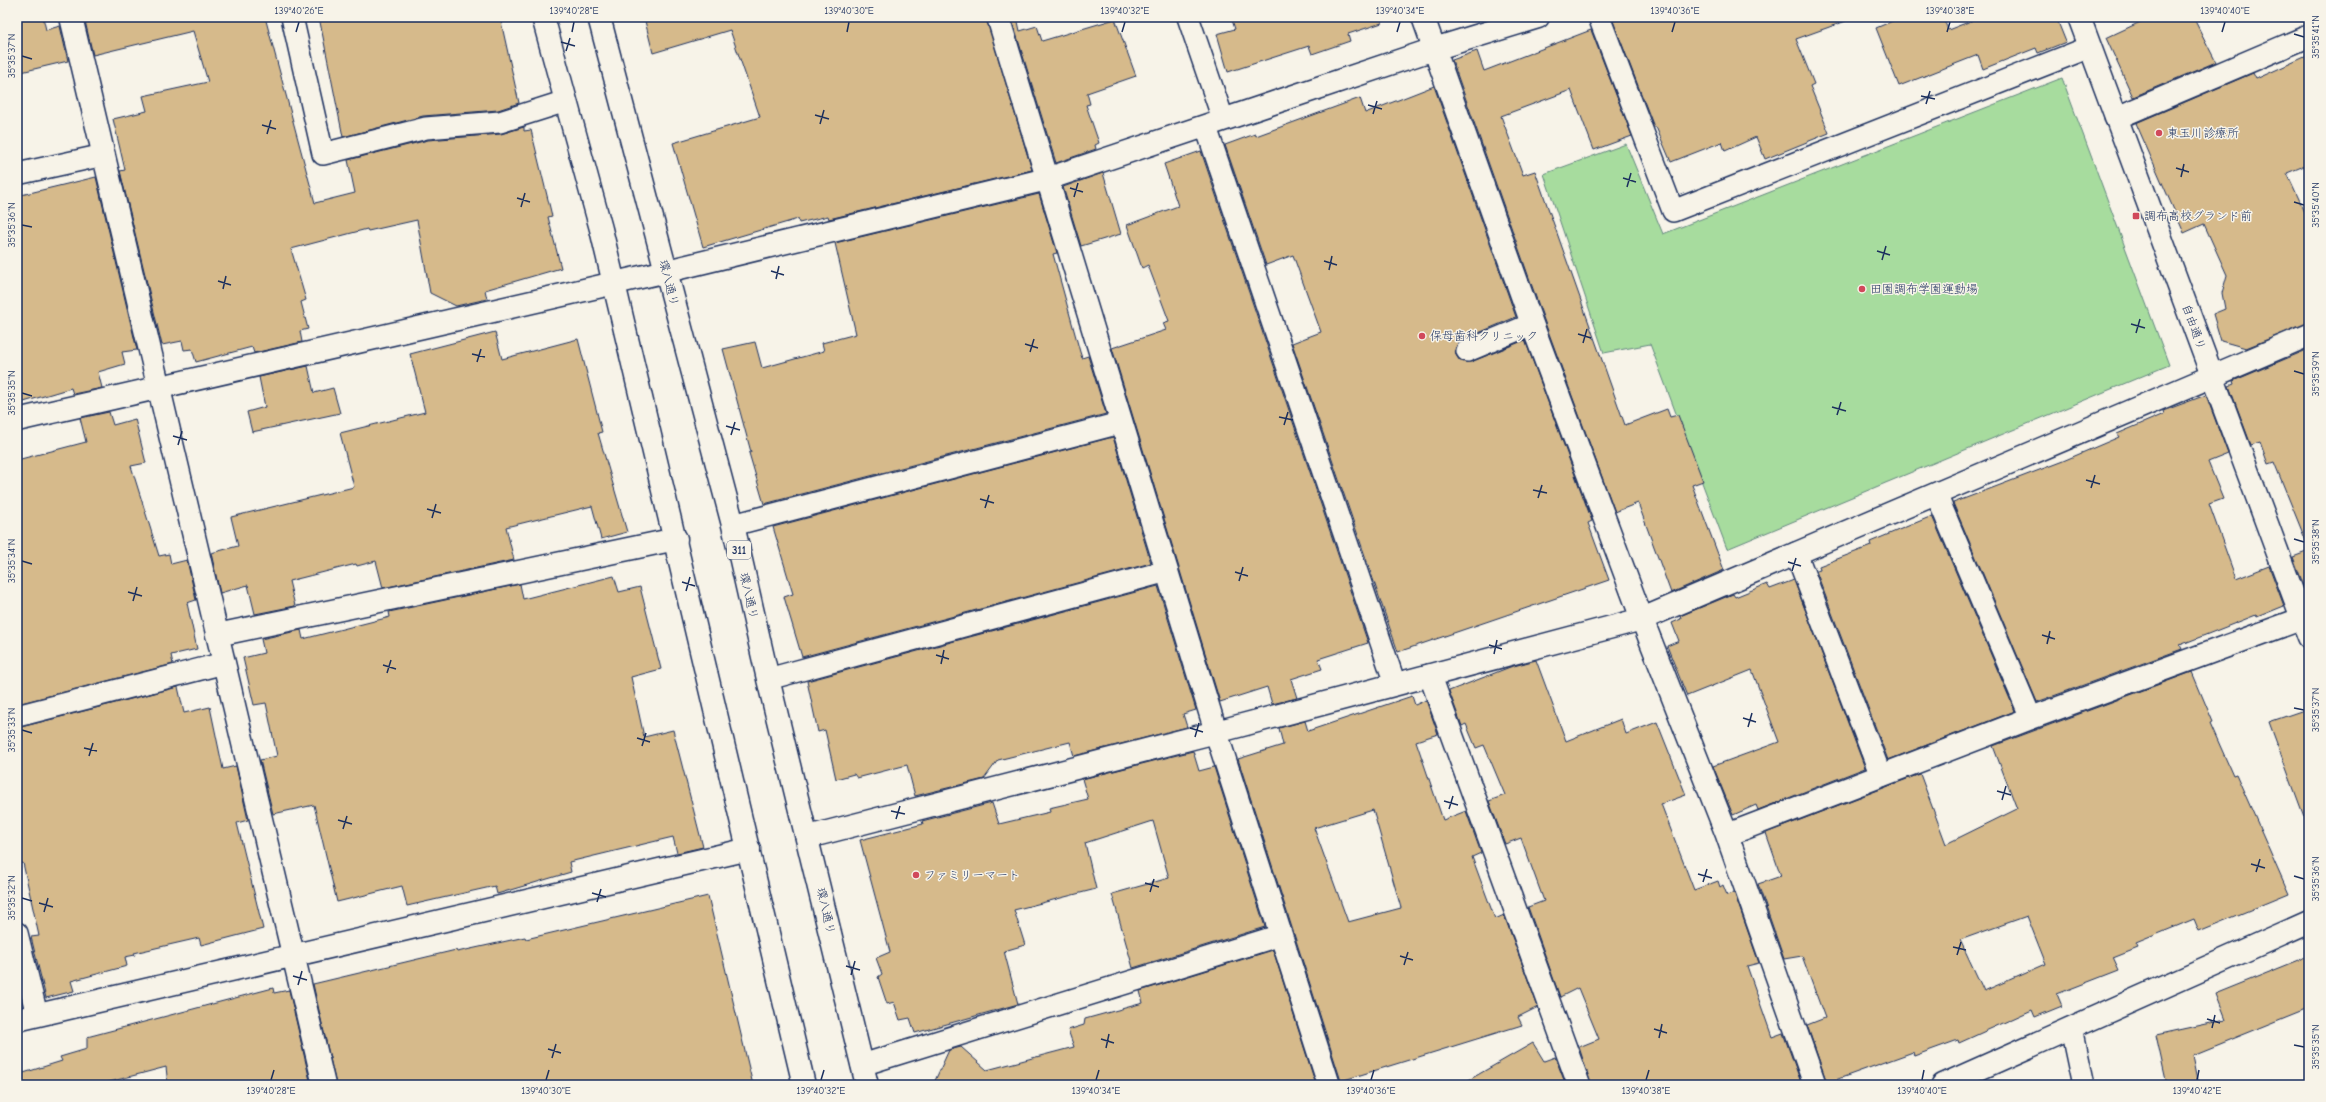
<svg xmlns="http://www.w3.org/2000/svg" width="2326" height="1102" font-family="'Comic Neue','Klee One',sans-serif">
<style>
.green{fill:#a7dc9e;stroke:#61867e}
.building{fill:#d6ba8b;stroke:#1b2f5e;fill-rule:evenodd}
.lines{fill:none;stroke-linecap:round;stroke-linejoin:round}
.lane-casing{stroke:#1b2f5e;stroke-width:24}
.street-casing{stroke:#1b2f5e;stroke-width:25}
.secondary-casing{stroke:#1b2f5e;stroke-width:25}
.primary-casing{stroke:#1b2f5e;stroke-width:25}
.lane{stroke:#f7f3e8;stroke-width:21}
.street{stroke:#f7f3e8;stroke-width:22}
.secondary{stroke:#f7f3e8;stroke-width:22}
.primary{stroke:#f7f3e8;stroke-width:22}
.ticks{fill:none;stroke:#1b2f5e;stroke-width:1.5}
.poi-dot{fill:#d1495b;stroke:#f7f3e8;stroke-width:1.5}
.labels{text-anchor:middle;stroke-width:3;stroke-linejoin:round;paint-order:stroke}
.shield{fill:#f7f3e8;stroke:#5d6a87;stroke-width:1}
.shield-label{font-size:11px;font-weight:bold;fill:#1b2f5e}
.poi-label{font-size:12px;fill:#1b2f5e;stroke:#f7f3e8;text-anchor:start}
.street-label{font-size:12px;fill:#1b2f5e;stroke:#f7f3e8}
.neatline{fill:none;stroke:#1b2f5e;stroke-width:1.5}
.ticks-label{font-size:10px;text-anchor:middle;fill:#1b2f5e}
</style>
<rect width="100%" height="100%" fill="#f7f3e8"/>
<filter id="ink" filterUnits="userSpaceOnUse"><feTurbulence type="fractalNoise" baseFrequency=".025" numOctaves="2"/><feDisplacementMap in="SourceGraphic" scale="8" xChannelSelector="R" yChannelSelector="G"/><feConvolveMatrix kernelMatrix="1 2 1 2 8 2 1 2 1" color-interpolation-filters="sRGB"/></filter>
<g filter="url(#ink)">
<path class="green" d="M2062,78l107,287 -442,184 -77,-205 -46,9 -60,-179 82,-30 37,90z"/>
<path class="building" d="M17,17h26l3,13 14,-4 8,35 -51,12z
M102,17h163l50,186 40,-10 -7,-33 80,-20 73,-6 23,-7v4l7,-1 21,86 -4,1 13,51 -76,22 2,9 -31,7 -26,-13 -13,-73 -49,11 -1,-2 -76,20 15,51 -5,2 7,27 -8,2 2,11 -48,11 -2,-6 -56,15 -4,-13 -8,1 -2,-9 -20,4 -42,-174 5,-1 -12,-51 34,-8 -4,-15 65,-14 -15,-51 -100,24 -8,-34z
M319,17h181l19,86 -21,7 -75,6 -80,21z
M644,17h342l46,153 -203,49 -1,-3 -29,7 -1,-4 -95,28 -30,-104 87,-26 -30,-87 -77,23z
M1011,17h6l3,14 17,-5 5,15 73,-22 21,57 -49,17 3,11 -4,1 13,38 -4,2 1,4 -40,14z
M1231,17h151v6l-34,11 2,7 -38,13 -3,-8 -81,26 -11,-38 18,-5z
M1623,17h223v4l-50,18 18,45 -4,2 19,47 -64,26 -9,-22 -31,14 -3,-9 -51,20 -15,-35h-2l-41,-106z
M1902,17h41l5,13 33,-13h75l10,25 -28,11 -2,-5 -53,21 -5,-14 -79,31 -23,-58z
M2151,17h42l23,45 -83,35 -27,-59z
M1591,30l41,106 -38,14 -23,-60 -70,26 22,59 12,-4 90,254 42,-16 3,8 8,-2 25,66 -11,4 32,85 -53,23 -33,-90 -23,9 -71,-192 -92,-260 25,-9 7,20z
M2309,55v109l-22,9 22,48v102l-63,25 -25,-7 -8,-27 12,-5 -3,-16 5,-18 -23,-51 -20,9 -48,-110 117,-50 3,6z
M1434,86l82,231 -54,23 -7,9 1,6 4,6 11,1 54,-22 67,181 -4,2 21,57 -211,72 -106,-309 29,-11 -28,-77 -27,10 -41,-120 30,-11 1,2 104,-38 5,15z
M1201,151l167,492 -50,16 4,10 -31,10 6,19 -25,6 -5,-17 -47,15 -108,-354 54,-18 -3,-7 6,-2 -21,-56 -6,3 -15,-43 51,-19 -14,-42z
M1103,173l18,61 -40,12 -18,-59z
M96,177l41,173 -15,2 3,12 -27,8 4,16 -29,6 -2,-6 -54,16v-208z
M1039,194l18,59 -4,1 27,98 2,6 6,-2 18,58 -342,90 -15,-51 2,-1 -28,-103 32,-7 7,26 62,-17 -2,-8 34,-9 -21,-91z
M495,332l7,27 76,-20 24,93 -4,1 29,99 -26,7 -9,-33 -86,21 8,33 -131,28 -7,-27 -19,5 -1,-2 -67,17 6,25 -40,8 -7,-29 -28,8 -9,-40 27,-7 -7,-29 123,-30 -14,-54 85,-21 -15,-58z
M2309,349v196l-1,1 -34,-84 -6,2 -8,-22 -9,3 -22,-59 5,-2 -1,-3z
M308,366l6,27 19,-5 7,25 -88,19 -5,-20 18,-5 -6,-30z
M2206,395l22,59 -20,8 15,37 -14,5 27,75 33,-13 15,40 -27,11 -1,-2 -76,30 2,4 -145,53 -84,-199 110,-42 56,-24 -2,-3 47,-20 -1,-3z
M109,412l4,13 22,-6 11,44 -15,3 28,90 10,-2 2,10 16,-4 9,40 -9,3 10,46 -26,6 2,9 -156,40v-244l69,-18 -6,-24z
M1113,437l38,126 -349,94 -18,-60 9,-3 -20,-67z
M1932,516l83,195 -127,49 -72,-189 4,-1 -1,-4 52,-20 -1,-4z
M2309,551v46h-1l-15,-40z
M614,576l5,16 21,-5 21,82 -30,8 13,60 29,-7 30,117 -26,6 -4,-16 -104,25 2,10 -74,22 -2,-8 -88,20 -5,-20 -65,16 -23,-97 -41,9 -13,-54 17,-4 -11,-53 -12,2 -11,-47 21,-5 -3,-14 40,-9 2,9 87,-22 -1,-5 131,-28 3,15z
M1794,580l71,188 -107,42 -2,-5 -23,10 -20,-49 66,-24 -27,-72 -65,26 -20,-50 12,-5 -7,-18 9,-4 -1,-3 53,-22 2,3 32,-13 3,5z
M1158,586l38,124 -13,4 4,13 -113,29 -4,-14 -72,18 -14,19 -69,17 -8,-31 -50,13 -3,-4 -18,5 -11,-49 -7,2 -11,-51z
M1536,660l30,81 55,-22 5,15 31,-12 29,73 -25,9 33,86 24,-9 2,6 3,-2 4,10 7,-3 25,71 -12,3 25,71 11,-4 19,52h-211l-12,-38 20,-8 -21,-51 -18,9 -32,-90 16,-6 -23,-63 -16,6 -16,-43 16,-6 -21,-50 -8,3 -10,-24 -4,2 -13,-35 61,-24z
M2192,672l21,50 -3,1 23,52 3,-1 53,120 -90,37 -5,-12 -58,24 2,4 -25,10 6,13 -62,24 5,12 -27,11 -3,-7 -73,33 -1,-3 -44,16 -1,-4 -86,31 -20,-58 18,-7 -23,-62 -18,3 -26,-75 23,-8 -15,-43 154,-59 26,70 71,-35 -24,-63zM2027,916l19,48 -62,27 -24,-51z
M178,687l6,26 26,-6 13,62 13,-3 12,54 -11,3 26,106 -62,16 -2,-7 -65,15 1,2 -10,2 2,9 -56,15 3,10 -28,7 -15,-61 8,-1 -16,-73 -6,1v-136z
M1412,696l3,9 11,-5 12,34 -22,7 27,79 23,-9 15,42 -9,4 23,62 9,-4 34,92 -20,10 4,8 -181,56 -103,-322 45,-14 -4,-17 26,-7 3,10zM1373,810l28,98 -53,14 -34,-94z
M2304,710l5,16v95l-3,1 -37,-100z
M1193,751l6,20 15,-4 51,160 -132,41 -21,-74 57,-16 -16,-57 -68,22 11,46 -82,21 11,35 -21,6 14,53 -103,29 -5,-15 -10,2 -6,-18 -7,2 -9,-27 4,-3 -6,-16 14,-6 -30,-112 63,-16 -1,-3 70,-18 7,21 51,-12 -1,-4 39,-9 -6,-20z
M708,896l45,189h-417l-23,-101 143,-34 1,2 68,-15 1,2z
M1273,950l43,135h-383l16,-35 12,-3 26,23 87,-23 -6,-17 16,-5 1,-6 58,-16 -3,-12z
M2309,956v52l-116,47 6,30h-32l-11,-50 69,-15 -10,-26z
M273,988l1,5 15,-3 22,95h-143l-2,-18 -68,18h-81v-10l45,-14 -2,-4 27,-8v-12z
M1533,1043l11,18 11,-4 11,28h-106z"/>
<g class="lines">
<g class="lane-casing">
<path id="lane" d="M292,17l31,137 103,-26 74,-6 66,-21
M1188,17l35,102
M1599,17l74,194 417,-164
M1206,127l189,557
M17,174l87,-19
M1467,351l65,-27
M1936,494l95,224
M733,525l387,-102
M1796,553l85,223
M768,679l399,-108
M17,716l207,-53
M17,933l20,82
M2071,1028l12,57
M862,1065l419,-130"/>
</g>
<g class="street-casing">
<path id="street" d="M71,17l253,1068
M998,17l218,715 113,353
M1423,17l109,307 110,295 85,216 88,250
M2116,118l193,-82
M17,420l650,-149 380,-92 387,-130 104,-32
M217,635l459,-96
M1430,675l149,410
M1727,835l304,-117 278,-102
M808,837l408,-105 426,-113 667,-284
M17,1020l732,-171
M1943,1085l366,-163"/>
</g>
<g class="secondary-casing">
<path id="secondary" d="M2079,17l230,620"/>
</g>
<g class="primary-casing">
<path id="primary" d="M543,17l58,212 203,856
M599,17l134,508 35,154 99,406"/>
</g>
<use href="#lane" class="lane"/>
<use href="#street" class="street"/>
<use href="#secondary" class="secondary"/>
<use href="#primary" class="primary"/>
</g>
</g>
<path class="ticks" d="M296,32l3,-10M572,32l2,-10M847,32l2,-10M1122,32l3,-10M1397,32l3,-10M1672,32l3,-10M1947,32l3,-10M2222,32l3,-10M2294,34l10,3M561,42l14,4M566,51l4,-13M22,56l10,3M1921,96l14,3M1926,104l4,-13M1368,105l14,4M1373,114l4,-13M815,115l14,4M820,124l4,-14M262,125l14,4M267,134l4,-14M2176,168l13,4M2181,177l3,-13M1623,178l13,4M1627,187l4,-14M1070,188l13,4M1074,197l4,-14M517,198l13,4M2294,202l10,3M521,207l4,-14M22,225l10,2M1877,251l13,4M1882,260l4,-14M1324,261l13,4M1329,270l3,-14M771,271l13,4M776,279l3,-13M218,281l13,4M223,289l3,-13M2131,324l14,4M2136,333l4,-14M1578,334l13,4M1583,343l4,-14M1025,344l13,4M1030,352l4,-13M472,354l13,3M477,362l4,-13M2294,371l10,3M22,393l10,3M1832,407l14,4M1837,415l4,-13M1279,417l14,3M1284,425l4,-13M726,426l14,4M731,435l4,-13M173,436l14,4M178,445l4,-14M2086,480l14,4M2091,488l4,-13M1533,490l14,3M1538,498l4,-13M980,499l14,4M985,508l4,-13M427,509l14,4M432,518l4,-14M2294,539l10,3M22,561l10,3M1788,562l13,4M1792,571l4,-13M1235,572l13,4M1239,581l4,-14M682,582l13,4M686,591l4,-14M128,592l14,4M133,601l4,-14M2042,635l13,4M2047,644l3,-13M1489,645l13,4M1494,654l3,-14M936,655l13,4M941,664l3,-14M383,665l13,4M387,673l4,-13M2294,708l10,2M1743,718l13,4M1748,727l4,-14M1190,728l13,4M22,730l10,3M1195,737l4,-14M637,738l13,4M642,746l4,-13M84,748l13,3M89,756l4,-13M1997,791l14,4M2002,800l4,-14M1444,801l14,4M1449,809l4,-13M891,811l14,3M896,819l4,-13M338,820l14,4M343,829l4,-13M2251,864l14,4M2256,872l4,-13M1698,874l14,4M2294,876l10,3M1703,882l4,-13M1145,883l14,4M1150,892l4,-13M592,893l14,4M22,898l10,3M597,902l4,-13M39,903l14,4M44,912l4,-14M1953,947l13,3M1957,955l4,-13M1400,956l13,4M1404,965l4,-13M846,966l14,4M851,975l4,-14M293,976l14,4M298,985l4,-14M2207,1019l13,4M2212,1028l3,-13M1654,1029l13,4M1659,1038l3,-14M1101,1039l13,4M2294,1045l10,2M1106,1048l3,-14M548,1049l13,4M552,1058l4,-14M271,1080l3,-10M546,1080l3,-10M821,1080l3,-10M1096,1080l3,-10M1371,1080l3,-10M1646,1080l3,-10M1922,1080l2,-10M2197,1080l2,-10"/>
<g class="poi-dot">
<circle cx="2159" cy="133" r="4"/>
<rect x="2132" y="212" width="8" height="8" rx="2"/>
<circle cx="1862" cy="289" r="4"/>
<circle cx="1422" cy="336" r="4"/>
<circle cx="916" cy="875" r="4"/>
</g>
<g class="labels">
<rect class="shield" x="727" y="541" width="24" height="18" rx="3"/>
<g class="shield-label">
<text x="739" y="554">311</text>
</g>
<g class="poi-label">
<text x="2167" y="137">東玉川診療所</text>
<text x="2144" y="220">調布高校グランド前</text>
<text x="1870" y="293">田園調布学園運動場</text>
<text x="1430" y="340">保母歯科クリニック</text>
<text x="924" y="879">ファミリーマート</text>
</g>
<g class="street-label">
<text transform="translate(669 283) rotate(76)" y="4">環八通り</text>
<text transform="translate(2194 327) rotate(70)" y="4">自由通り</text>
<text transform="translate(749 596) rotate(77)" y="4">環八通り</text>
<text transform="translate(826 911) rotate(77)" y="4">環八通り</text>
</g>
</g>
<rect width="2326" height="1102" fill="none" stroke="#f7f3e8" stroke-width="44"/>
<rect x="22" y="22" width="2282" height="1058" class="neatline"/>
<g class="ticks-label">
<text x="299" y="14">139°40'26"E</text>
<text x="574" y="14">139°40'28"E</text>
<text x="849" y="14">139°40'30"E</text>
<text x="1125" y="14">139°40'32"E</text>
<text x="1400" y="14">139°40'34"E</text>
<text x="1675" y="14">139°40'36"E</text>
<text x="1950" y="14">139°40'38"E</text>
<text x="2225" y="14">139°40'40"E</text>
<text transform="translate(2315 37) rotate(-90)" y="4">35°35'41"N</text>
<text transform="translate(11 56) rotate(-90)" y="4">35°35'37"N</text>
<text transform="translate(2315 205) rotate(-90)" y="4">35°35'40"N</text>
<text transform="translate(11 225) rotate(-90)" y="4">35°35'36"N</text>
<text transform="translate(2315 374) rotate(-90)" y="4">35°35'39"N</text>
<text transform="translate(11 393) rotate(-90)" y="4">35°35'35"N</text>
<text transform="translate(2315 542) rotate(-90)" y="4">35°35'38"N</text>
<text transform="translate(11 561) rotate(-90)" y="4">35°35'34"N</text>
<text transform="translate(2315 710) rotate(-90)" y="4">35°35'37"N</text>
<text transform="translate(11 730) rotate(-90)" y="4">35°35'33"N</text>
<text transform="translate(2315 879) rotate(-90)" y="4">35°35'36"N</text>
<text transform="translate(11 898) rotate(-90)" y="4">35°35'32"N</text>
<text transform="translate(2315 1047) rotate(-90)" y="4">35°35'35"N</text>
<text x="271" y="1094">139°40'28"E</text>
<text x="546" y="1094">139°40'30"E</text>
<text x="821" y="1094">139°40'32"E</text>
<text x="1096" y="1094">139°40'34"E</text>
<text x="1371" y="1094">139°40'36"E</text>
<text x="1646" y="1094">139°40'38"E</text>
<text x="1922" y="1094">139°40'40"E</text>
<text x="2197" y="1094">139°40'42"E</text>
</g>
</svg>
